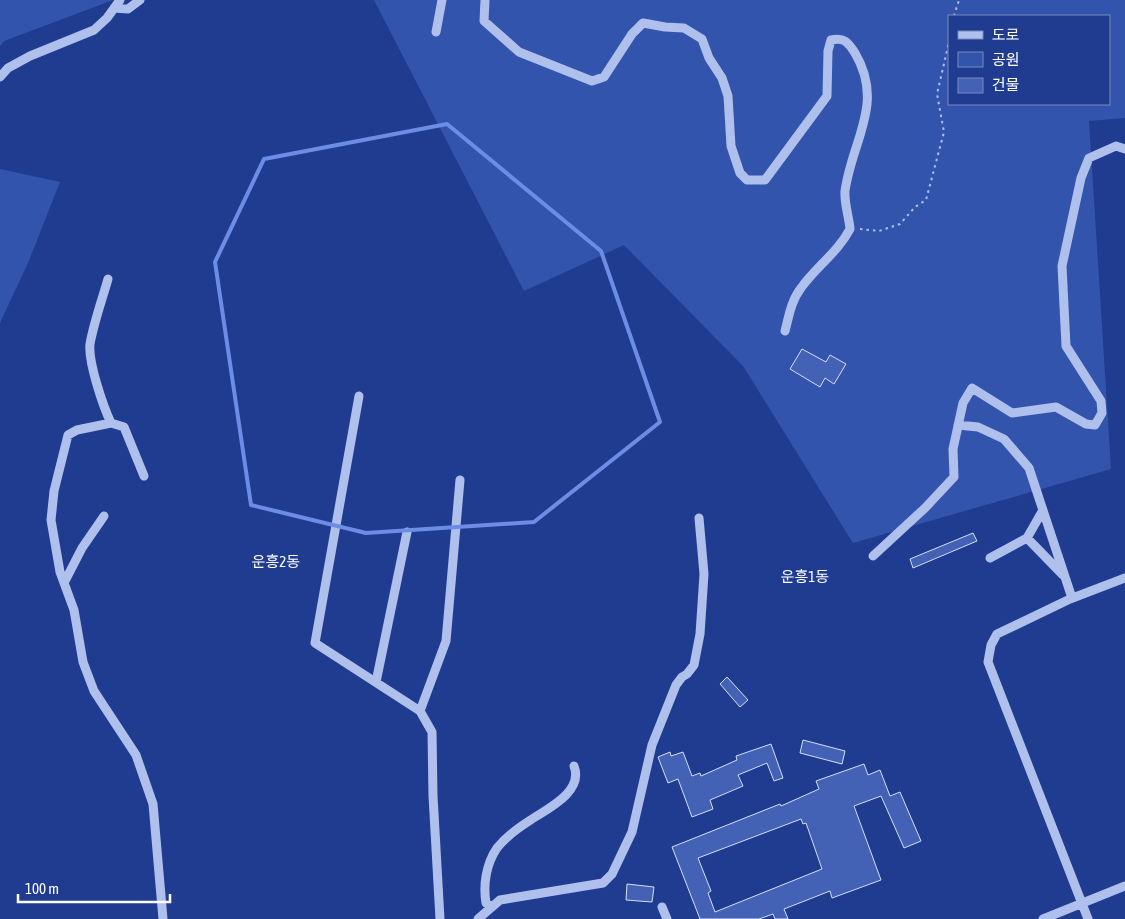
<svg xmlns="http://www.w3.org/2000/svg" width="1125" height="919" font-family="'Asap Condensed','Noto Sans KR',sans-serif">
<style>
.green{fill:#3354ad;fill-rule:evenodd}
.building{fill:#4462b5;stroke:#d5dff9;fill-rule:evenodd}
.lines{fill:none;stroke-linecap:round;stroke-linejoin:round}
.path{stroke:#b0c0ed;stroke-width:2;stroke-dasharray:2.5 4;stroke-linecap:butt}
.minor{stroke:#b0c0ed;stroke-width:9}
.marked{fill:none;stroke:#6c8ce6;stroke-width:4;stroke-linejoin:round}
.labels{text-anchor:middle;stroke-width:5;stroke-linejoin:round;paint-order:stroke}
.neighbourhood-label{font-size:15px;fill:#fff;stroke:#203c90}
</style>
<rect width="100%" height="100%" fill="#203c90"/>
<path class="green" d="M0,0h113l-109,41 -4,5z
M374,0h751v118l-36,3 22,348 -258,74 -110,-177 -119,-121 -100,46zM949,16h160v88h-160z
M0,169l60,13 -32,81 -28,60z"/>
<path class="building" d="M802,349l24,13 4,-7 16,9 -12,20 -9,-6 -5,9 -30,-18z
M973,533l4,8 -64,27 -3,-9z
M727,677l21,23 -8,7 -20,-23z
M803,740l42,11 -3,13 -42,-11z
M771,744l12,34 -9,3 -7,-18 -29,12 5,11 -33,14 3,9 -21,8 -14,-38 -10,4 -10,-26 12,-5 1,4 12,-4 9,24 8,-3 1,3 36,-16 -1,-4z
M864,764l4,11 12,-5 10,26 10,-4 21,49 -17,7 -23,-52 -27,10 27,74 -49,18 -2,-7 -46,18 4,10h-13l-2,-5 -14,5h-59l-28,-72 108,-43 1,2 38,-17 -3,-8zM801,819l2,5 3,-1 16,46 -107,43 -7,-19 3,-2 -13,-33z
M627,884l27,3 -2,15 -26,-2z"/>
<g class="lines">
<path class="path" d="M954,16l5,-16
M860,229l19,2 21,-7 15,-17 11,-7 18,-68 -7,-38 12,-52"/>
<path class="minor" d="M485,0l-1,21 35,31 73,29 12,-4 28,-43 11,-11 22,4 19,1 18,11 7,19 13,20 6,18 3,50 9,27 7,7h18l62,-84 1,-45 3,-11c13,-3 17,2 24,13 30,51 -3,87 -10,138 -1,12 4,26 5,38 -12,23 -34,38 -49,59 -10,13 -12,28 -16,43
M114,8l14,1 12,-9
M436,32l6,-32
M0,77l8,-9 22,-12 64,-26 13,-12 13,-18
M108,279c-6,21 -14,43 -18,65 -2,18 13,62 21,79l13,4 20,49
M359,396l-44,247 105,68 12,21 1,64 7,123
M111,423l-34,7 -9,5 -14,56 -3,29 9,52 14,38 9,52 11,29 42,64 17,49 10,115
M958,425l20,2 26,12 25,29 43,130
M1027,538l36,37
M873,556l52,-48 29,-31 -1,-28 10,-46 9,-15 40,25 44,-6 30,17 9,1 7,-12 -1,-12 -35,-55 -4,-80 19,-88 8,-20 27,-12 9,3
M990,558l37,-20 16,-28
M64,583l18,-35 22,-32
M376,682l31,-150
M420,711l26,-70 14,-161
M491,907l-5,-4c-3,-18 0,-39 11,-55 8,-10 21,-20 32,-27 18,-12 55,-29 45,-55
M662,907l5,12
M478,919l22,-19 103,-17 9,-9 20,-42 20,-87 24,-60 6,-8 5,-3 7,-9 6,-31 4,-60 -5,-56
M1043,919l82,-33
M1088,919l-100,-257 3,-17 6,-11 73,-35 55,-21"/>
</g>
<path class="marked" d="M447,124l154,127 59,171 -126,100 -168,11 -115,-28 -36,-243 49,-103z"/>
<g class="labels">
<g class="neighbourhood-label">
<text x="276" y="567">운흥2동</text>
<text x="805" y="582">운흥1동</text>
</g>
</g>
<rect x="948" y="15" width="162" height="90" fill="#203c90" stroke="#798abc"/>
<rect x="958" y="31" width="25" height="8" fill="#b0c0ed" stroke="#798abc"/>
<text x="992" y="40" font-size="15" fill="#ffffff">도로</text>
<rect x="958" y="52" width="25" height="15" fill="#3354ad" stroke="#798abc"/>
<text x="992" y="65" font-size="15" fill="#ffffff">공원</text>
<rect x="958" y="78" width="25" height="15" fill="#4462b5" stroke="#798abc"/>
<text x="992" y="90" font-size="15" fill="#ffffff">건물</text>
<path d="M18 894v8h152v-8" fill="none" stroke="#ffffff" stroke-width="2.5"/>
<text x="25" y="894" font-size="15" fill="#ffffff" stroke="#203c90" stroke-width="4" paint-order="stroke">100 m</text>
</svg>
